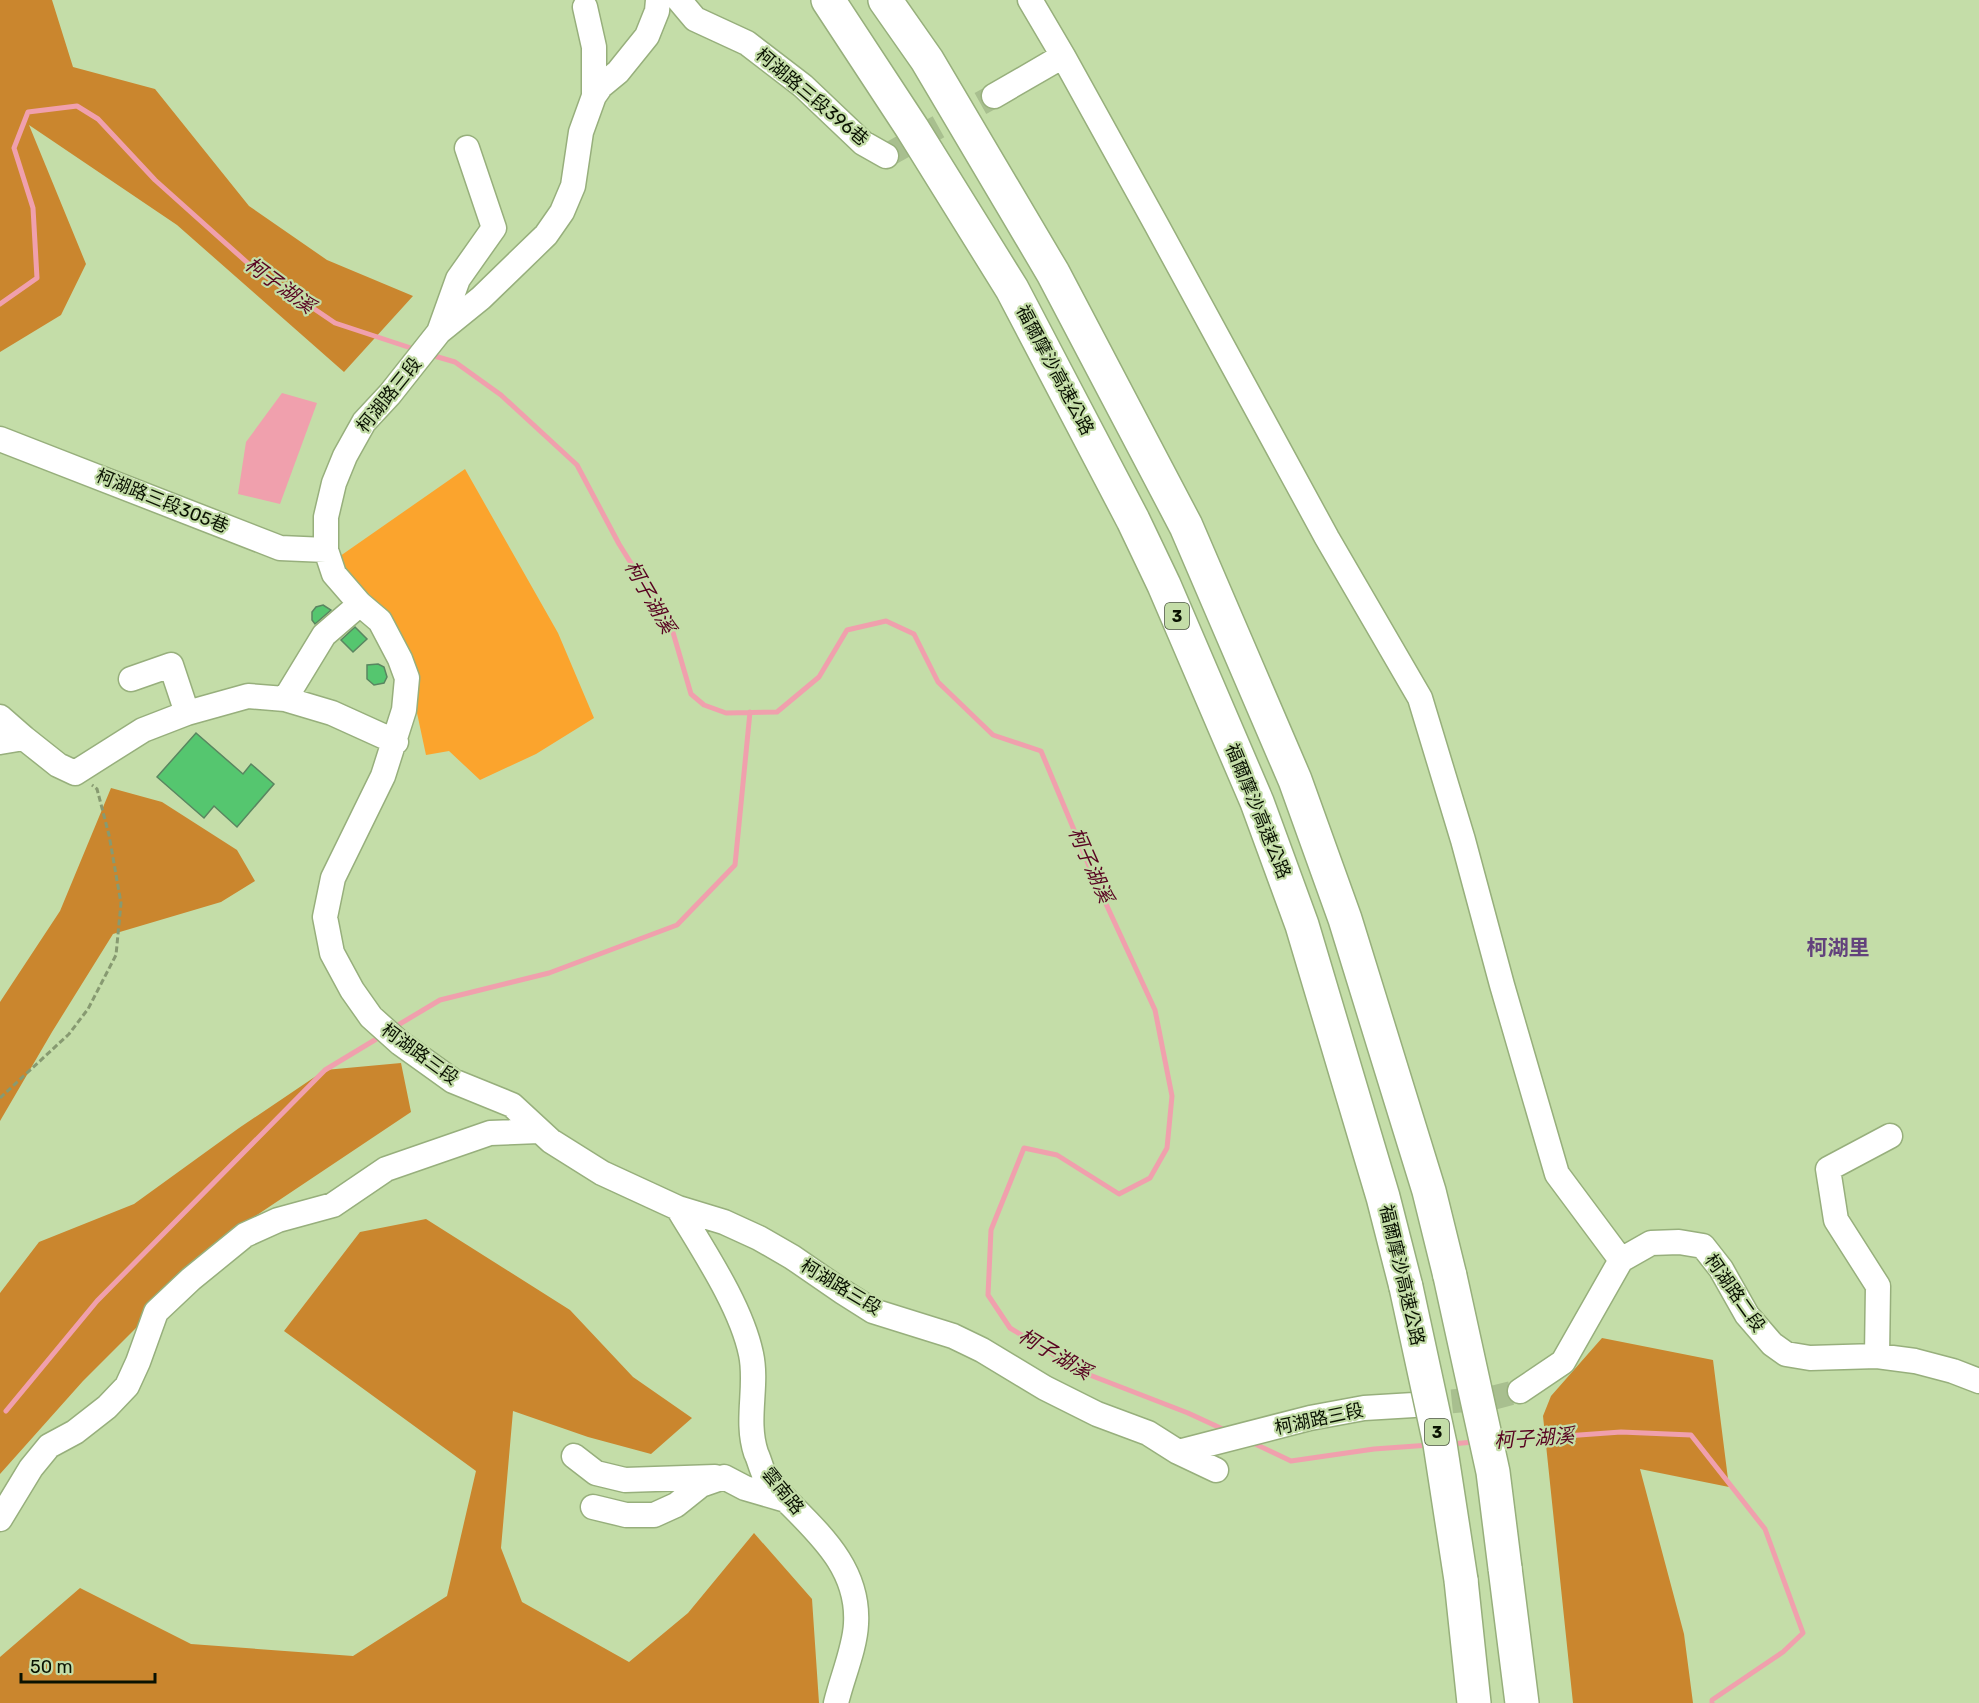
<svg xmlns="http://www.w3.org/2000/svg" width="1979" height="1703" font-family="Rubik,'Noto Sans TC',sans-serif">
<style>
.green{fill:#fba42d}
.forest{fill:#ca862e}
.water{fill:#f0a0ad}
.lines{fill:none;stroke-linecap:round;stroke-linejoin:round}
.stream{stroke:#f0a0ad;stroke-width:5}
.building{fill:#55c66f;stroke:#598660;stroke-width:1.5}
.minor-tunnel{stroke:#a8bf8f;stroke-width:24;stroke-dasharray:24 12;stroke-linecap:butt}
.minor-casing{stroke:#97af7c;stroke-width:27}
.highway-casing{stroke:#97af7c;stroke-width:36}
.path{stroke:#879a71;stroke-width:3;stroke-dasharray:6 3;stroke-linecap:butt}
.minor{stroke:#fff;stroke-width:24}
.highway{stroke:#fff;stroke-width:33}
.highway-bridge-casing{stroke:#97af7c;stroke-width:36;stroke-linecap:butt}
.highway-bridge{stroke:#fff;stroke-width:33}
.labels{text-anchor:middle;stroke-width:4.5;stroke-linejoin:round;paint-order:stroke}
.shield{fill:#c4dda8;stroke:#424f34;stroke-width:1.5}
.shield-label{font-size:16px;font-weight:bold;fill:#0a1202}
.street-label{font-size:18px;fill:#0a1202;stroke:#c4dda8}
.water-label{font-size:20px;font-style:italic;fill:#580321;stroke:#c4dda8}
.quarter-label{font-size:21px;font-weight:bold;fill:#62427c;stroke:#c4dda8}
</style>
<rect width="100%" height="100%" fill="#c4dda8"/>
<path class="green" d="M465,469l93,164 36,85 -58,36 -56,26 -31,-29 -23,4 -15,-70 -12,-46 -26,-41 -40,-37z"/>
<path class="forest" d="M0,0h52l21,67 82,22 94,117 78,54 86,36 -69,76 -167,-147 -148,-100 57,139 -25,51 -61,37z
M111,788l51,14 75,48 18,31 -34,21 -108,32 -61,98 -52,89v-119l60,-91z
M401,1063l10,49 -178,119 -150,150 -83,93v-181l39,-51 95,-38 105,-76 86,-58z
M426,1219l144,91 63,67 59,41 -41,36 -63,-17 -75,-26 -12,137 21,54 107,60 59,-49 66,-80 58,66 7,104h-819v-46l80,-69 111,56 162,12 94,-60 29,-125 -192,-140 76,-99z
M1602,1338l111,22 16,127 -89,-18 44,165 9,69h-120l-30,-287 8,-20z"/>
<path class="water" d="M282,393l35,10 -37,101 -42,-10 8,-52z"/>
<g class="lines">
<path class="stream" d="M0,304l37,-26 -4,-70 -19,-60 14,-36 49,-6 21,13 57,61 96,86 84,57 82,27
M431,355l24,7 46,33 76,70 42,79 53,85 19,65 13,11 22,8 51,-1 42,-35 28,-47 39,-9 28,13 24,48 55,53 48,16 54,129 60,130 17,86 -5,52 -17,30 -31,16 -62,-39 -33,-7 -33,82 -3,65 22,33 72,44 106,41 39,18
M393,1028l47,-28 109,-27 128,-48 58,-60 15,-153
M6,1411l91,-110 228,-231 58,-35
M1249,1441l42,20 83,-12 56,-4
M1496,1441l125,-9 70,3 74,94 38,104 -20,19 -71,48v3
M1451,1444l23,-2"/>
</g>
<path class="building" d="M323,605l8,5 -16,14 -3,-4v-8l4,-5z
M355,627l12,12 -14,13 -12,-12z
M378,664l6,3 3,10 -3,6 -10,2 -7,-6v-14z
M196,733l47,41 8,-10 23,20 -37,43 -23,-21 -10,12 -47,-41z"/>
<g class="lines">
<path class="minor-tunnel" d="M886,156l108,-60
M1416,1405l80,-8 24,-6"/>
<g class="minor-casing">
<path id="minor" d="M658,0l-1,11 -10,25 -29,36 -17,14 -7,10 -13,36 -8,54 -11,26 -16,23 -65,63 -42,34 -49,62 -26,28 -19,34 -11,27 -8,34v33l8,24 26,30 20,17 20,38 7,19 -3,32 -21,66 -50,102 -8,39 7,36 20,37 19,27 29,26 53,38 59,24 39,36 51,32 76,35 46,14 35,16 33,19 51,35 30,19 80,25 29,14 63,38 52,26 51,19 30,19 38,18
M679,0l16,19 52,24 56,43 60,57 23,13
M1030,0l33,56 93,168 171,314 93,160 43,142 39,145 55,189 64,86
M585,7l9,40v49
M994,96l69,-40
M439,332l19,-53 36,-51 -27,-80
M0,439l280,109 46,2
M131,679l40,-14 16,48
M285,699l39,-64 36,-31
M0,717l24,21
M0,742l24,-4 34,27 17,8 68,-43 44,-17 61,-17 37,3 47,14 64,29
M678,1208c25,42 63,98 73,146 7,32 -6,66 5,99 3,6 5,15 8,21 7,12 20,24 30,34 33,33 65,66 62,116 -1,24 -14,54 -20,79
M1877,1356l1,-70 -42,-66 -8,-51 62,-33
M1520,1391l43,-29 58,-102 30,-17 28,-1 24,4 18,23 26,46 25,29 14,10 24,4 67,-2 38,5 38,10 26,10
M1178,1452l132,-34 54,-10 50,-3
M574,1456l22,17 29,7 90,-3
M593,1507l33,8h28l22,-10 25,-20 23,-8 21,11 41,12
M0,1519l31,-51 18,-22 26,-14 32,-25 20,-21 11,-24 18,-50 35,-33 54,-44 33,-15 55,-15 53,-36 104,-36 49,-2"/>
</g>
<g class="highway-casing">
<path id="highway" d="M828,0l84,128 100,161 121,231 31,65 93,217 45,123 81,272 23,90
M885,0l42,60 126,213 133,253 109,254 50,139 84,272 21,85
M1505,1568l17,135
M1461,1580l13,123"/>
</g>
<path class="path" d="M0,1098l69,-64 19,-25 28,-54 5,-52 -12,-68 -12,-46 -5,-4"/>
<use href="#minor" class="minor"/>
<use href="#highway" class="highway"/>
<g class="highway-bridge-casing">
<path id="highway-bridge" d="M1450,1276l43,196 12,96
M1406,1287l34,157 21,136"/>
</g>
<use href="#highway-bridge" class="highway-bridge"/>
</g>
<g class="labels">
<g class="shield">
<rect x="1165" y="603" width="24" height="26" rx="4.5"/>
<rect x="1425" y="1419" width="24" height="26" rx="4.5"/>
</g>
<g class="shield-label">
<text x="1177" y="622">3</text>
<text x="1437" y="1438">3</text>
</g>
<g class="street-label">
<text transform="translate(812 97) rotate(40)" y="6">柯湖路三段396巷</text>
<text transform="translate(1055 370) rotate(62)" y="6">福爾摩沙高速公路</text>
<text transform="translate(389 395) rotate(-51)" y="6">柯湖路三段</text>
<text transform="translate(162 501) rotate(22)" y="6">柯湖路三段305巷</text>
<text transform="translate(1258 811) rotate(68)" y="6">福爾摩沙高速公路</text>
<text transform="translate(420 1054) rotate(36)" y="6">柯湖路三段</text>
<text transform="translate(1402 1275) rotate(77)" y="6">福爾摩沙高速公路</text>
<text transform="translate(841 1287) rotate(31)" y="6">柯湖路三段</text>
<text transform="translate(1735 1293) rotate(55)" y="6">柯湖路二段</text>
<text transform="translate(1319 1419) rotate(-12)" y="6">柯湖路三段</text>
<text transform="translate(783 1491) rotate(51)" y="6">雲南路</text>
</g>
<g class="water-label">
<text transform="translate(280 285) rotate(36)" y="7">柯子湖溪</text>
<text transform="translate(650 597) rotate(60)" y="7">柯子湖溪</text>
<text transform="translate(1091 865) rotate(66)" y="7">柯子湖溪</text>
<text transform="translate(1055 1354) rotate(30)" y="7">柯子湖溪</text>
<text transform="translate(1534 1438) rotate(-4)" y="7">柯子湖溪</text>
</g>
<g class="quarter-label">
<text x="1838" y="955">柯湖里</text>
</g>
</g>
<path d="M21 1673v9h134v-9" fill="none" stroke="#0a1202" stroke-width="3"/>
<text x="30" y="1673" font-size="18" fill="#0a1202" stroke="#c4dda8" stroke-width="4.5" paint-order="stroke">50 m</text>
</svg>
